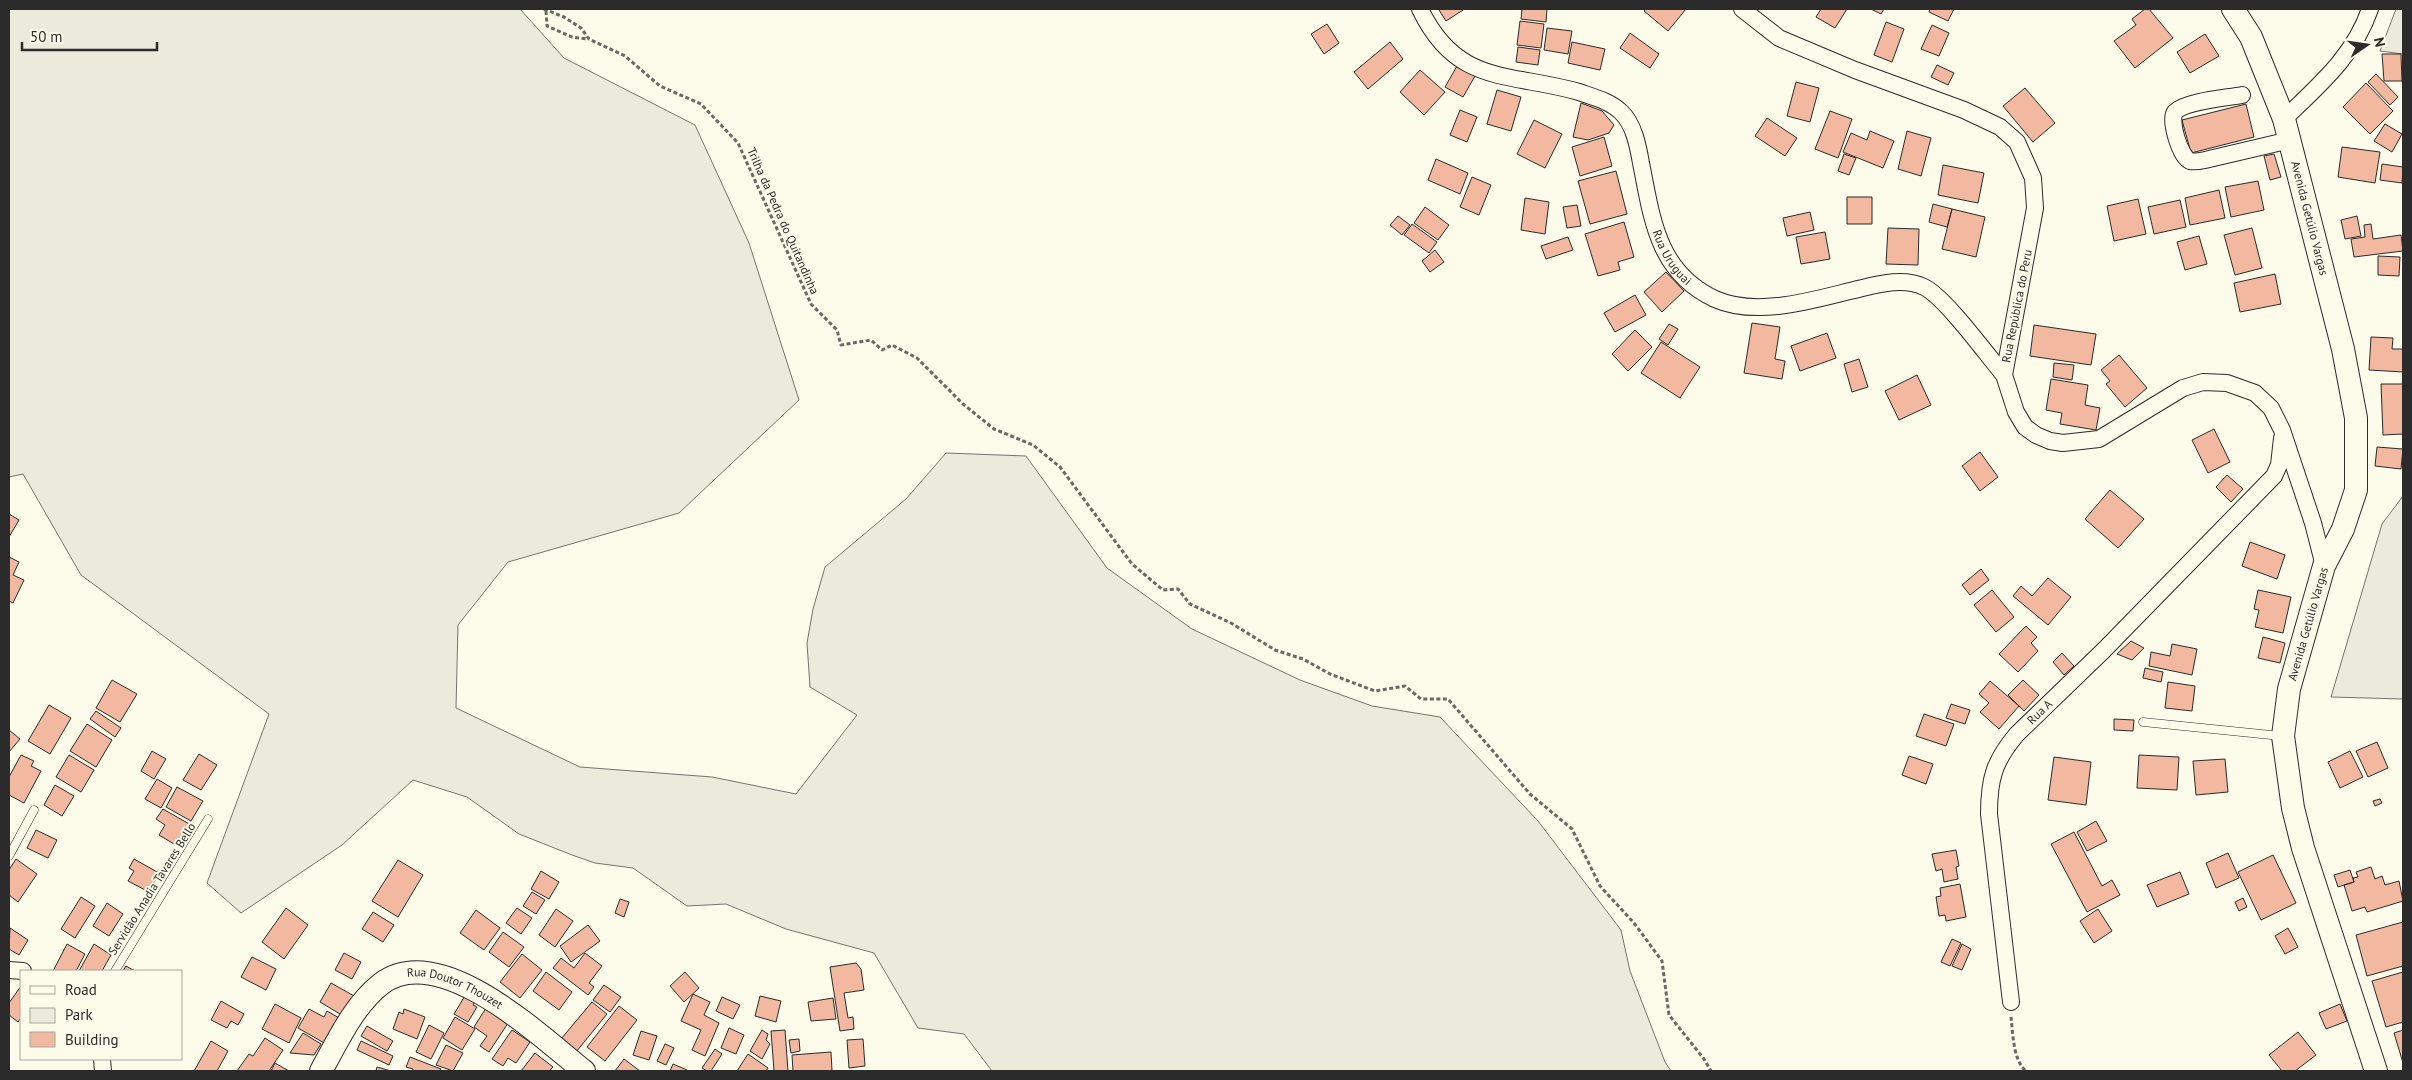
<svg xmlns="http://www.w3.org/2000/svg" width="2412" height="1080" font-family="'PT Sans',sans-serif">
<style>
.green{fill:#ecebdb;stroke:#74746e}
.building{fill:#f2b8a0;stroke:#2b2b2b}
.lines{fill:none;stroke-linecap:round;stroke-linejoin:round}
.lane-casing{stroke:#2b2b2b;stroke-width:9}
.street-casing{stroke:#2b2b2b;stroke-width:18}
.secondary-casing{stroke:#2b2b2b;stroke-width:24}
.path{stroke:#6a6964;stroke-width:3;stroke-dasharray:4 2.5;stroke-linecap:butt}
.lane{stroke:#fdfbea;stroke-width:8}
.street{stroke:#fdfbea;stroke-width:16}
.secondary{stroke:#fdfbea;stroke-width:22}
.labels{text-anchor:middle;stroke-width:4;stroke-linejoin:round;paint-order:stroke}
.street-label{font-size:12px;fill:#2b2b2b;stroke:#fdfbea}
</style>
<rect width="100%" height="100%" fill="#fdfbea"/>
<path class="green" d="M9,9h511l44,49 131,67 54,118 50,157 -120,113 -171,49 -50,63 -2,83 124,59 132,10 84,17 61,-79 -47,-28 -3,-44 6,-34 12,-42 81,-68 40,-46 80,3 81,112 85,61 108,51 72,26 68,11 98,104 83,109 9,41 35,91 6,9h-679l-28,-37 -46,-6 -44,-75 -88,-24 -60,-25 -39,2 -54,-38 -38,-5 -23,-8 -53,-21 -52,-37 -54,-17 -71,65 -101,68 -34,-30 62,-169 -188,-139 -58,-101 -14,3z
M2396,9h7v45l-23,-3z
M2403,496v203l-72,-2 51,-173z"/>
<path class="building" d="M1441,9h21l1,1 -17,11 -7,-11z
M1522,9h25l-1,13 -25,-3z
M1646,9h40l-18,22 -24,-20z
M1821,9h26l-12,19 -19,-11z
M1871,9h13l-3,5z
M1930,9h24l-6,12 -19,-9z
M2145,9h4l24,29 -38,30 -21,-27 22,-16 -4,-6z
M1520,21l24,3 -3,24 -24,-3z
M1886,22l18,7 -12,33 -18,-7z
M1327,24l12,19 -15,11 -13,-20z
M1932,25l17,8 -10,23 -18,-7z
M1547,28l25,3 -4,23 -24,-4z
M1630,33l29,21 -9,14 -30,-20z
M2205,34l14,22 -29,17 -13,-21z
M1390,42l13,17 -35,30 -14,-17z
M1572,42l33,7 -5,21 -32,-7z
M1518,47l22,3 -2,15 -22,-3z
M2382,54h19l1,27h-18z
M1937,65l17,8 -6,12 -17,-8z
M1457,66l18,10 -12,21 -18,-10z
M1420,70l25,22 -21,23 -24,-23z
M2376,74l22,23 -8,8 -22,-23z
M1796,82l23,6 -9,34 -23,-6z
M2366,83l27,28 -23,23 -27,-27z
M2025,88l30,35 -22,19 -30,-36z
M1497,90l24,7 -10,34 -24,-7z
M1581,103l21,8 12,14 -5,8 -21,7 -15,-3z
M2246,104l8,33 -63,16 -9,-33z
M1460,110l17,7 -10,25 -17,-7z
M1830,111l22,8 -14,39 -23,-9z
M1767,118l30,20 -12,18 -30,-20z
M1534,120l28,14 -17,34 -28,-14z
M2385,124l17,10 -10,18 -18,-11z
M1870,131l24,10 -11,27 -40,-16 8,-19 16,7z
M1907,131l24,7 -10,38 -23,-7z
M1604,137l8,29 -32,10 -8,-29z
M2342,147l38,5 -5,31 -37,-6z
M1844,154l12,4 -7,17 -11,-4z
M2274,154l7,23 -11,3 -6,-24z
M1436,159l32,14 -8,21 -32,-14z
M2382,164l21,3 -1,16 -22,-3z
M1943,165l41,8 -6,30 -40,-8z
M1616,171l11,43 -37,10 -12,-43z
M1472,177l19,8 -12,30 -19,-8z
M2258,181l6,29 -33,7 -6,-30z
M2219,190l6,28 -35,7 -5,-27z
M1847,197h25v27h-25z
M1525,198l24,4 -4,32 -24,-4z
M2138,199l8,35 -32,7 -7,-35z
M2180,200l6,27 -32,7 -6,-27z
M1933,204l19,5 -5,18 -18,-5z
M1577,205l4,21 -14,2 -4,-21z
M1425,207l24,18 -11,15 -24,-17z
M1952,209l33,8 -9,40 -34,-8z
M1810,212l4,18 -27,6 -4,-18z
M1398,216l12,9 -8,10 -12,-10z
M2357,216l4,20 -16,3 -4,-19z
M1624,222l10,35 -16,5 2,8 -22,6 -13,-42z
M1412,224l25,18 -8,11 -25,-18z
M2371,224l2,15 28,-4 2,16 -49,6 -3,-18 14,-2 -1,-12z
M1888,228l31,1 -1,36 -32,-1z
M2252,228l10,40 -27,7 -11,-40z
M1825,232l5,27 -29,5 -5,-27z
M2199,236l8,28 -22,6 -8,-28z
M1568,237l5,13 -27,9 -5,-13z
M1435,250l9,12 -14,10 -8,-11z
M2378,256l22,1 -1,19 -21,-1z
M1666,272l18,19 -22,21 -18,-20z
M2275,274l6,30 -41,8 -6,-29z
M1635,295l11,20 -31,17 -11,-19z
M1752,323l28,4 -5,32 10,2 -3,18 -38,-6z
M1669,324l9,5 -10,16 -9,-6z
M2034,325l62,9 -5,31 -61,-9z
M1635,330l17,17 -24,24 -16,-17z
M1827,333l9,25 -36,13 -9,-25z
M2371,337l22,1 -1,11h11v23l-34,-2z
M1661,342l39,25 -20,31 -39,-25z
M2119,355l28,33 -22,19 -19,-23 4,-3 -9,-11z
M1859,359l9,28 -16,5 -8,-28z
M2054,363l20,2 -2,15 -19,-3z
M1917,375l14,30 -32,15 -14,-29z
M2051,379l37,6 -3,20 15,3 -4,22 -36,-6 2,-11 -16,-3z
M2381,384h22v50l-20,1z
M2214,429l16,33 -22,11 -16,-33z
M2377,447l26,2 -2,20 -26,-3z
M1980,452l18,25 -18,14 -18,-25z
M2227,475l16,14 -12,13 -15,-15z
M2110,490l34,29 -26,29 -33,-29z
M9,514l10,6 -10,17z
M2250,542l35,13 -8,24 -35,-13z
M9,557l10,5 -6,13 11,5 -11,23 -4,-2z
M1981,569l8,11 -19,15 -8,-10z
M2048,578l23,19 -23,28 -35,-29 8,-10 11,10z
M1992,590l22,27 -18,15 -22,-27z
M2258,590l33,7 -8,36 -28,-6 4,-17 -5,-1z
M2026,626l11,11 -6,6 7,8 -20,21 -19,-18z
M2263,637l22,6 -5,20 -22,-5z
M2131,641l13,7 -12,12 -15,-6z
M2172,644l25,5 -5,26 -43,-9 2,-14 19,4z
M2062,653l12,13 -10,9 -11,-13z
M2145,668l18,4 -2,10 -18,-4z
M112,680l25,14 -17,28 -24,-14z
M2023,680l16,15 -15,16 -16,-16z
M1990,681l29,25 -20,23 -19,-17 9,-9 -10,-9z
M2168,682l27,4 -3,25 -27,-3z
M1951,704l19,6 -5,14 -19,-6z
M49,705l22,13 -21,36 -22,-13z
M96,711l25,17 -6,9 -25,-18z
M1924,714l30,10 -8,22 -30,-10z
M2114,719l20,1 -1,11 -19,-1z
M87,724l25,16 -16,27 -26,-16z
M9,730l11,9 -11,13z
M2377,742l11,26 -20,9 -12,-26z
M152,751l14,8 -12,20 -13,-8z
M2350,751l13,26 -23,11 -12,-26z
M199,754l18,11 -16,25 -18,-10z
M21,755l13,6 -3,5 10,5 -17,32 -15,-8v-18z
M69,755l25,15 -13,22 -25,-15z
M2139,755l40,2 -2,33 -40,-2z
M1909,756l24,8 -7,20 -24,-9z
M2054,757l37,5 -5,43 -38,-5z
M2225,759l3,33 -32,3 -3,-34z
M157,779l15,9 -11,20 -16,-9z
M55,785l19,11 -12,20 -18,-11z
M177,787l26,14 -12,20 -25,-14z
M2380,799l2,4 -7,3 -2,-5z
M163,809l28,16 -12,22 -20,-12 6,-10 -9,-6z
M2096,821l11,20 -20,10 -10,-19z
M36,830l21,10 -9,18 -21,-10z
M2074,832l28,54 10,-6 8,15 -33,17 -36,-68z
M1956,850l3,16 -3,1 2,12 -14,3 -2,-13 -6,2 -4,-17z
M2228,853l11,25 -23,10 -10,-25z
M2273,855l23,48 -35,17 -23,-48z
M16,859l21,15 -19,28 -9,-7v-25z
M134,859l25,14 -10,19 -21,-11 6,-10 -5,-3z
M398,860l25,15 -25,42 -26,-16z
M2371,867l4,12 7,-3 3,9 14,-4 4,20 -36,11 -2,-5 -13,4 -8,-26 10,-3 -1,-4 5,-1 -2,-5z
M2350,870l4,12 -16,5 -4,-12z
M541,871l18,11 -10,17 -18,-10z
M2180,872l9,22 -32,13 -10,-22z
M1960,884l6,33 -20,4 -1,-6 -6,1 -3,-19 5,-1 -1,-8z
M532,892l13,8 -9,14 -13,-8z
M81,897l14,9 -20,32 -14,-9z
M2243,898l4,9 -8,4 -4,-9z
M620,899l9,3 -5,15 -9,-4z
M107,903l16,11 -14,22 -16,-10z
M286,908l22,17 -24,34 -22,-17z
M517,908l15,10 -11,16 -15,-11z
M556,909l17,12 -18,26 -16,-12z
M2098,909l14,22 -18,12 -14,-22z
M476,910l24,18 -16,22 -24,-17z
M373,912l21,13 -11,17 -21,-13z
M2403,922v44l-36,10 -11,-41z
M588,925l12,16 -29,21 -11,-16z
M10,928l18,12 -9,15 -10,-6z
M2288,928l10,19 -13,7 -10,-18z
M503,932l21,15 -15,20 -20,-15z
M1952,939l9,4 -11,23 -9,-4z
M67,944l18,10 -9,17h-23z
M94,944l17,11 -9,16h-23z
M1962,944l9,5 -9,21 -10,-4z
M344,953l17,9 -9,17 -17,-9z
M585,953l17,13 -13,17 5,4 -6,8 -35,-27 8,-10 13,10z
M522,954l20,16 -22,28 -20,-16z
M252,957l24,12 -10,21 -25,-13z
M856,963l5,6 3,21 -20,3 4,25 5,-1 1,12 -14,2 -10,-64z
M126,966l9,5h-12z
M546,972l26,20 -13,18 -26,-19z
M685,972l14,16 -15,14 -14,-16z
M2403,972v50l-17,5 -14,-46z
M331,983l25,14 -11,20 -25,-15z
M604,985l17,12 -11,15 -17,-12z
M21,986v32l-3,4 -9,-7v-12z
M466,994l10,6 -3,5 4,2 -9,15 -14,-8z
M693,994l17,8 -6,13 15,8 -14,33 -13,-6 9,-20 -20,-9z
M760,996l21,5 -5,21 -21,-6z
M722,997l18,8 -7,14 -17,-8z
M833,998l3,21 -25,2 -3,-19z
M221,1001l23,13 -6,11 -7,-4 -4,7 -16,-8z
M592,1002l15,12 -31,38 -15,-13z
M275,1004l26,14 -12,25 -27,-14z
M2340,1004l7,17 -21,8 -7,-16z
M488,1005l22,15 -21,32 -9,-6 7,-10 -13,-9z
M619,1006l18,14 -32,41 -18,-14z
M309,1009l15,8 3,-6 14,8 -15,25 -28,-16z
M404,1009l21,8 -8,22 -24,-10 6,-17 4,2z
M455,1017l20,12 -13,21 -19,-12z
M429,1025l15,8 -13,26 -15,-7z
M367,1026l26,15 -6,10 -26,-15z
M729,1028l15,7 -8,19 -15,-6z
M512,1030l18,12 -14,21 -8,-5 -5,8 -11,-7z
M762,1030l6,4 -2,6 4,4 -8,15 -12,-8z
M785,1030l3,41h-14l-3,-40z
M2403,1030v33l-9,-30z
M641,1031l16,5 -8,24 -16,-5z
M2298,1032l18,23 -21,16h-13l-13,-16z
M303,1033l18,11 -7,11 -24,-2z
M265,1038l18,12 -14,21h-32l12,-17 4,2z
M799,1039l1,12 -9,2 -2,-13z
M863,1039l2,27 -16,2 -2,-28z
M211,1041l17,10 -11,20h-23z
M361,1041l32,15 -4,9 -32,-15z
M665,1044l9,4 -8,17 -9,-4z
M446,1045l17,8 -10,18 -17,-6z
M715,1049l7,5 -11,17h-4l-5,-3z
M831,1052l1,19h-39l-1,-16z
M535,1053l18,14 -4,4h-28z
M748,1054l20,14 -2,3h-29z
M410,1057l31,12 -1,2h-27v-2l-7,-2z
M624,1059l16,12h-25z
M275,1063l14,8h-18z
M673,1064l14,6 -1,1h-16z
M377,1067l14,4h-15z"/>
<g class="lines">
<g class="lane-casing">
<path id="lane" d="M2143,722l138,14
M9,856l25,-46
M115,971l93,-152"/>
</g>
<g class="street-casing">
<g id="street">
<path id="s1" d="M1420,9c37,77 89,63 159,83 14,5 31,9 42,20 13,12 17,34 20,51 11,55 16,109 74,136 40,18 95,2 135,-8 23,-5 51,-15 74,-4 21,10 63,68 80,88"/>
<path d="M1742,9l37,29 76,32 109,40 36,17 17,15 16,36 2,30 -31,167 12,37 9,15 11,8 14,6 13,2 36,-4 84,-51 20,-6 24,1 28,10 16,15 11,22 31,93 11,43"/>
<path d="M2242,95c-15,3 -57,6 -67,17 -6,8 5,45 15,49 4,1 10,0 15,-1l85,-20"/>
<path d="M2284,119c35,-34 70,-63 86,-110"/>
<path d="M9,970l14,1"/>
<path id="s2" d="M2011,1002l-22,-188c0,-35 5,-53 28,-80l87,-84 170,-174 5,-11 3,-27"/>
<path d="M102,1059l1,12"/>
</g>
</g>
<g class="secondary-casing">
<g id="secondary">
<path id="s3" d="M2233,9l18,28 33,82 59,230 13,69v72l-13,39 -19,37 -35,123 -6,47 10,72 10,40 73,223"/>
<path id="s4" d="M321,1071c16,-29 33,-66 60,-87 58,-45 159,52 203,87"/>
</g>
</g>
<path class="path" d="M544,9l20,8 17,11 8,11 36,17 35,30 41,18 37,39 73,161 26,26 4,15 30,-5 11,10 10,-5 25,13 46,46 31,25 39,16 27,22 72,97 31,26 15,-1 12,15 41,19 44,27 28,9 27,15 45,17 30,-5 16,13h27l82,95 42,35 28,57 34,37 28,38 7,54 35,44 7,12
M546,11l1,15 25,11 16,2
M2011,1017c2,17 2,43 15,54"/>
<use href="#lane" class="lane"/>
<use href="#street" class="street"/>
<use href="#secondary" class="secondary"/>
</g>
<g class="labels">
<g class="street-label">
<text dy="4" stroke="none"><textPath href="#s3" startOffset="224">Avenida Getúlio Vargas</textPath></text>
<text transform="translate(783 221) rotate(66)" y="4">Trilha da Pedra do Quitandinha</text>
<text dy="4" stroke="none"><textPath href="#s1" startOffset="392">Rua Uruguai</textPath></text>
<text transform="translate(2017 306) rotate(-79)" y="4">Rua República do Peru</text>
<text transform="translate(2308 624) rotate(-74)" y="4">Avenida Getúlio Vargas</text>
<text dy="4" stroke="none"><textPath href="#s2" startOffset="308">Rua A</textPath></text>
<text transform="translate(152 889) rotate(-58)" y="4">Servidão Anadia Tavares Bello</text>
<text dy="4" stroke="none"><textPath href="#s4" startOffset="186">Rua Doutor Thouzet</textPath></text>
</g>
</g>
<rect width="2412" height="1080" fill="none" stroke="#2b2b2b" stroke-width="20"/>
<rect x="20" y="970" width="162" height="90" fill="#fdfbea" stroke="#a9a89e"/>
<rect x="30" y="986" width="25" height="8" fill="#fdfbea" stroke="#a9a89e"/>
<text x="65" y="995" font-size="15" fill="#2b2b2b">Road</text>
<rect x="30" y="1008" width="25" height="15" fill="#ecebdb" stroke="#a9a89e"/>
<text x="65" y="1020" font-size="15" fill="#2b2b2b">Park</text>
<rect x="30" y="1032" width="25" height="15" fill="#f2b8a0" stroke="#a9a89e"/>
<text x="65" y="1045" font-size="15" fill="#2b2b2b">Building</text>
<g transform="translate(2367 45) rotate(77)" stroke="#fdfbea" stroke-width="4" paint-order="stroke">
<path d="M0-4L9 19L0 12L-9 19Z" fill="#2b2b2b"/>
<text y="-8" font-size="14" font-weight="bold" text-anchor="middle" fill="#2b2b2b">N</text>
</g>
<path d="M22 42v8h135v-8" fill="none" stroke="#2b2b2b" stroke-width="2.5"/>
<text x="30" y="42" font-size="15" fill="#2b2b2b" stroke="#fdfbea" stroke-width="4" paint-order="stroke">50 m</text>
</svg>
